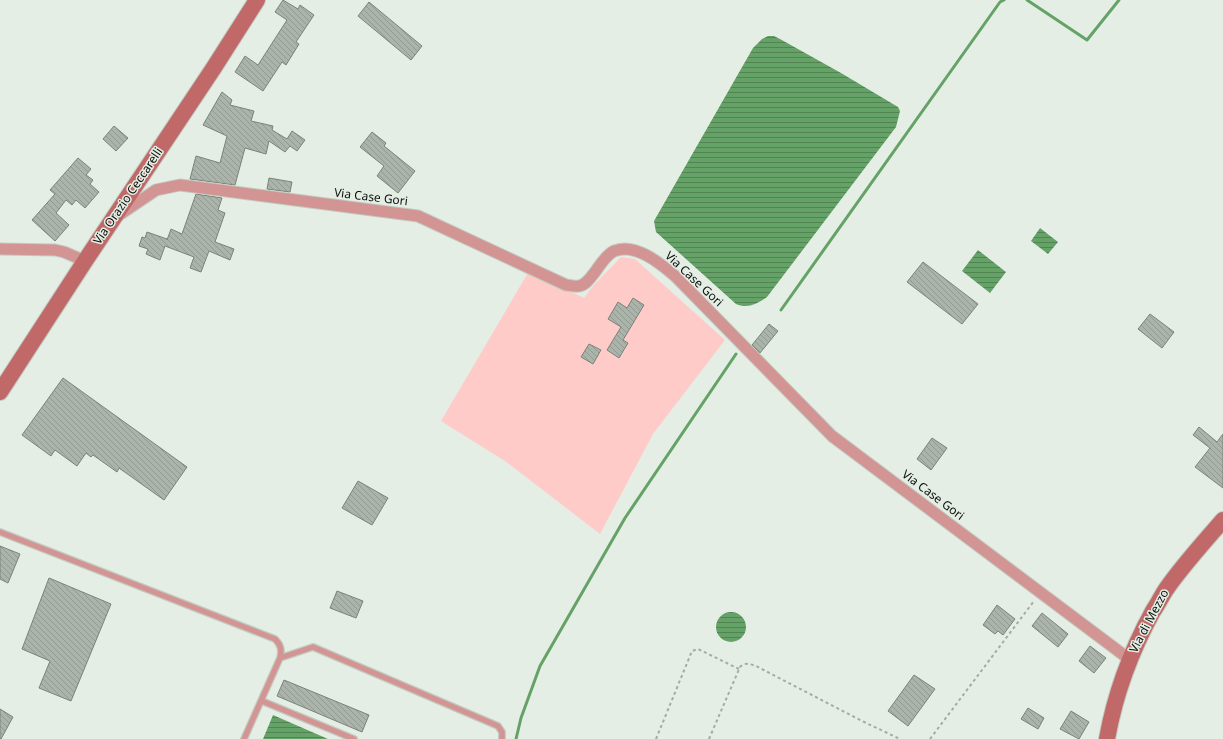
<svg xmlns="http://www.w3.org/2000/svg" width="1223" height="739" font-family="'Noto Sans',sans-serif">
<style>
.garden{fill:#fecbc9}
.water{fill:url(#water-rules)}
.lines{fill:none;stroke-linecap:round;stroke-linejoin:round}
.stream{stroke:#64a267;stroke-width:3}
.building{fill:url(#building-back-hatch);stroke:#7a837a}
.lane-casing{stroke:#c2cbc2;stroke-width:8}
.street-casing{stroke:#c2cbc2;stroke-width:13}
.secondary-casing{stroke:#c2cbc2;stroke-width:18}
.path{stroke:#a3aba3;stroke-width:2;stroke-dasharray:3 3;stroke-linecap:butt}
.lane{stroke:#d39593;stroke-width:5.5}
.street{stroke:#d39593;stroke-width:11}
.secondary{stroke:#c16868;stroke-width:16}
.labels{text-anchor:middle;stroke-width:3;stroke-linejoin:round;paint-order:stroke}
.street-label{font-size:12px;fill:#0d110d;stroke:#e5eee5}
</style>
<defs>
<pattern id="water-rules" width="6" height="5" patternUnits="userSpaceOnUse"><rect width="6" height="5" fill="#64a267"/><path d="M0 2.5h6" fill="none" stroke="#518353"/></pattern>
<pattern id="building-back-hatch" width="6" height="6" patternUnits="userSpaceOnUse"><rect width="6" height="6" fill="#abb4ab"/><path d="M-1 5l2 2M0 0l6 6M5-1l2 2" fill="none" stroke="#929a92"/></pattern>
</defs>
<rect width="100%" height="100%" fill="#e5eee5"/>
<path class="garden" d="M621,257l14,2 90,81 -72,94 -53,100 -95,-73 -64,-40 88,-150 55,27 9,-12z"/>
<path class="water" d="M768,36h6l6,3 61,34 57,34 2,4 -4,16 -129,170c-10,7 -19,12 -31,7l-80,-72 -2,-11 99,-173 9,-9z
M1040,228l18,14 -10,12 -17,-13z
M978,250l28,22 -16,21 -28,-22z
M716 627a15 15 0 1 1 30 0a15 15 0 1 1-30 0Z
M273,715l55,24h-65z"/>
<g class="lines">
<path class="stream" d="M1027,0l60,40 32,-40
M781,310l219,-308 4,-2
M516,739l5,-21 19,-52 85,-148 111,-164"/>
</g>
<path class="building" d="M283,0l15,9 2,-4 14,10 -18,27 3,2 -13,21 -4,-3 -19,29 -28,-19 10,-16 13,9 29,-45 -12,-8z
M369,2l53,44 -11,14 -53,-44z
M222,92l10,8 -2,5 24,6 -3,10 22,5 -1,4 15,9 5,-8 13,9 -8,11 -7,-5 -5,6 -16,-11 -3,13 -21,-6 -10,37 -45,-6 6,-23 24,7 7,-27 -24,-11z
M114,126l14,12 -12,13 -13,-12z
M372,132l14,11 -2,3 31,25 -17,22 -21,-17 7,-10 -24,-19z
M78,158l13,11 -5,6 7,5 -3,4 9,8 -14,16 -9,-8 -4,5 -6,-5 -10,13 13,12 -14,16 -23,-21 23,-26 -5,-4z
M269,178l23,4 -2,10 -23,-3z
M196,194l26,4 -4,12 7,3 -10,29 19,7 -4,11 -21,-9 -8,21 -11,-4 4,-11 -29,-11 -5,14 -14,-6 2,-5 -9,-3 3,-9 3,1 2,-6 20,7v1l4,-11 11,5z
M923,262l55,42 -16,20 -55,-42z
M633,298l11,7 -21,35 5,3 -9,15 -12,-8 14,-23 -13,-8 10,-17 9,6z
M1150,314l24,18 -12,16 -24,-19z
M769,324l9,7 -18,22 -8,-8z
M589,344l12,6 -8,14 -12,-7z
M63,378l124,89 -23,33 -45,-32 -2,4 -24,-17 -2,2 -5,-4 -9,13 -22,-16 -4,6 -29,-21z
M1199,427l18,15 6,-8v54l-28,-21 15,-19 -17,-13z
M932,438l15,10 -16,22 -14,-11z
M358,481l30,17 -16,27 -30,-17z
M0,546l20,8 -12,29 -8,-4z
M49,578l62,26 -40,97 -32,-13 11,-27 -28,-12z
M337,591l26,10 -7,17 -26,-10z
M997,605l18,14 -12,16 -5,-4 -3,3 -12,-9z
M1042,613l26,21 -10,13 -26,-21z
M1090,646l16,12 -12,15 -15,-12z
M914,675l21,14 -27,37 -20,-15z
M284,680l85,35 -7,17 -85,-36z
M1028,708l16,10 -6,11 -17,-10z
M0,709l13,8 -12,22h-1z
M1071,711l18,11 -10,17 -19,-10z"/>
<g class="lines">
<g class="lane-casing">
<path id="lane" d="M0,532l275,107c6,6 7,11 5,19l-36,81
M280,658l33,-11 185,79 4,6v7
M262,701l92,38"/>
</g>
<g class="street-casing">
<path id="street" d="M119,215l37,-25 24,-5 238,31 148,69c4,0 9,2 13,1 7,-1 12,-9 16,-14 5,-7 11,-17 19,-21 21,-9 47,13 61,25l157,160 297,223
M0,249l55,1 9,2 21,9"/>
</g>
<g class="secondary-casing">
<path id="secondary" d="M0,392l85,-131 128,-192 44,-69
M1107,739c8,-45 24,-88 46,-128 5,-7 9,-16 14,-23 16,-23 38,-47 56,-68"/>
</g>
<path class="path" d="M656,739l36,-88 6,-2 41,20
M709,739l31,-72c5,-5 10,-3 16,-1l106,55 38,18
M930,739l104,-138"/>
<use href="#lane" class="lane"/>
<use href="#street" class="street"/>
<use href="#secondary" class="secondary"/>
</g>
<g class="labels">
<g class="street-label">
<text transform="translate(128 196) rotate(-56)" y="4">Via Orazio Ceccarelli</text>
<text transform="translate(371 197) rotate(7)" y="4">Via Case Gori</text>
<text transform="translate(694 279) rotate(43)" y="4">Via Case Gori</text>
<text transform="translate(933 495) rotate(37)" y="4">Via Case Gori</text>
<text transform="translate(1149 621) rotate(-62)" y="4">Via di Mezzo</text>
</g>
</g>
</svg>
